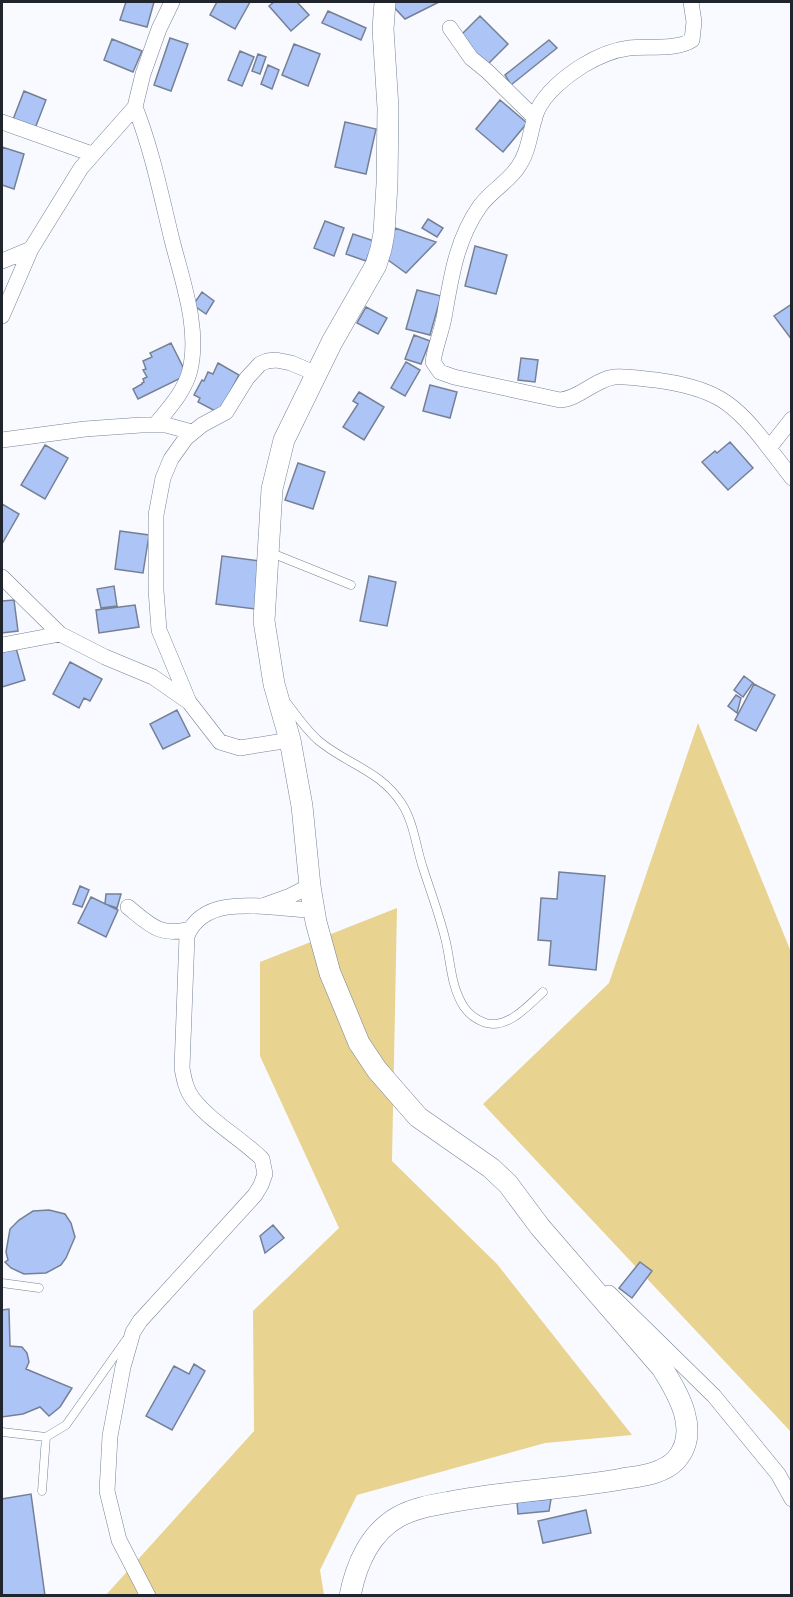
<svg xmlns="http://www.w3.org/2000/svg" width="793" height="1597" font-family="'Varela Round',sans-serif">
<style>
.green{fill:#e8d390}
.building{fill:#acc4f6;stroke:#768095;stroke-width:1.5}
.lines{fill:none;stroke-linecap:round;stroke-linejoin:round}
.lane-casing{stroke:#778296;stroke-width:9}
.street-casing{stroke:#778296;stroke-width:16}
.secondary-casing{stroke:#778296;stroke-width:22}
.lane{stroke:#fff;stroke-width:8}
.street{stroke:#fff;stroke-width:15}
.secondary{stroke:#fff;stroke-width:21}
</style>
<rect width="100%" height="100%" fill="#f8faff"/>
<path class="green" d="M698,723l93,229v480l-308,-328 126,-121z
M397,908l-5,253 105,103 135,171 -87,8 -188,52 -37,75 4,25 -219,1 149,-165 -1,-120 86,-83 -79,-172v-94z"/>
<path class="building" d="M126,2h28l-7,25 -27,-7z
M217,2h33l-15,27 -25,-14z
M274,2h23l12,13 -18,16 -22,-25z
M389,2h50l-34,17z
M328,11l38,17 -5,12 -39,-17z
M480,16l28,28 -21,21 -28,-28z
M170,38l18,6 -17,47 -17,-6z
M112,39l30,12 -9,21 -29,-12z
M549,40l8,8 -46,37 -6,-10z
M294,44l26,10 -12,32 -26,-11z
M240,51l14,6 -12,29 -14,-6z
M258,54l8,3 -6,17 -8,-3z
M268,65l11,5 -7,19 -11,-5z
M24,91l22,9 -12,31 -22,-9z
M500,100l27,23 -24,29 -27,-23z
M345,122l31,7 -10,45 -31,-7z
M2,147l22,7 -10,35 -12,-4z
M428,219l15,9 -6,9 -15,-9z
M325,221l19,7 -10,28 -20,-8z
M395,228l41,14 -30,31 -18,-13z
M353,234l21,7 -8,20 -20,-7z
M475,246l32,9 -11,39 -31,-8z
M417,290l24,6 -11,39 -24,-6z
M202,292l12,9 -8,13 -13,-9z
M792,304v36l-18,-24z
M366,307l21,11 -9,16 -21,-11z
M414,335l16,6 -9,23 -16,-5z
M171,343l16,32 -49,24 -5,-10 9,-5v-1l2,-1 -1,-3 4,-2 -4,-7 3,-1 -3,-8 9,-4 -2,-4z
M521,358l17,2 -3,22 -17,-2z
M406,362l14,8 -15,26 -14,-8z
M218,363l21,12 -20,38 -21,-11 2,-4 -6,-3 8,-15 2,1 4,-9 5,2z
M430,385l27,7 -7,26 -27,-7z
M359,392l25,15 -20,33 -21,-13 15,-23 -5,-3z
M730,442l23,26 -25,22 -26,-28 13,-11 2,2z
M45,445l23,13 -23,41 -24,-14z
M298,463l27,9 -12,37 -28,-9z
M2,504l17,10 -17,30z
M120,531l29,4 -6,38 -28,-4z
M222,556l38,5 -5,48 -39,-5z
M369,576l27,6 -9,44 -27,-5z
M114,586l3,20 -16,2 -4,-19z
M14,600l4,31 -16,2v-32z
M135,605l4,22 -40,6 -3,-23z
M16,648l9,32 -23,7v-35z
M70,662l32,17 -12,22 -6,-3 -5,10 -26,-14z
M744,676l9,7 -10,14 -9,-7z
M754,684l21,11 -19,36 -21,-11z
M736,695l5,3 -4,15 -9,-7z
M177,710l13,26 -27,13 -13,-25z
M559,872l46,4 -9,94 -47,-5 2,-24 -13,-1 3,-42 16,1z
M80,886l9,4 -7,17 -9,-3z
M106,894h15l-4,14 -12,-4z
M91,897l27,13 -12,27 -28,-14z
M49,1210l16,4 6,9 4,14 -9,21 -5,7 -15,8 -22,1 -13,-6 -6,-6 3,-2 -2,-8 4,-23 9,-9 14,-9z
M273,1225l11,13 -19,15 -5,-17z
M640,1262l12,9 -20,27 -13,-10z
M9,1309l1,37 12,1 5,6 2,9 -3,7 46,19 -12,19 -11,9 -9,-9 -17,7 -21,3v-107z
M194,1364l11,7 -33,59 -26,-14 28,-50 15,8z
M31,1494l14,102h-43v-97z
M551,1499l-2,12 -31,3 -1,-12z
M586,1510l5,23 -48,10 -5,-22z"/>
<g class="lines">
<g class="lane-casing">
<path id="lane" d="M269,552l82,33
M287,703c10,13 20,28 32,38 29,24 61,29 83,63 12,19 14,43 21,64 8,25 17,48 23,74 5,22 5,45 18,65 5,7 13,13 22,16 22,6 43,-18 57,-31
M2,1283l37,5
M2,1432l44,5 20,-12 60,-85
M42,1491l4,-54"/>
</g>
<g class="street-casing">
<path id="street" d="M691,2l3,20 -2,18c-14,10 -46,6 -63,8 -16,2 -34,10 -47,18 -16,10 -37,27 -45,45 -7,18 -7,39 -19,56 -10,15 -27,24 -38,39 -24,34 -29,72 -36,112 -3,15 -9,29 -11,44l7,10 14,5 106,23c19,-1 34,-20 54,-23 14,-1 28,2 42,3 58,8 78,21 113,68l23,-29
M450,28l21,30 16,13 48,47
M135,107c17,43 26,88 37,133 10,40 28,88 18,130 -5,21 -21,38 -34,54
M2,122l90,32
M2,261l29,-12
M2,316l29,-67 50,-81 54,-61 8,-33 16,-45 13,-27
M2,440l83,-11 56,-4h25l26,7
M769,448l23,30
M2,577l58,57 45,23 48,20 36,25 31,40 20,6 50,-8
M2,645l58,-11
M189,702l-30,-72 -3,-40v-75l7,-37 8,-19 15,-21 16,-13 24,-13 21,-34 13,-14 7,-3 9,-1 15,3 26,11
M265,905l25,-9 20,-10
M128,907c22,18 32,30 62,22
M609,1293l105,103 64,78 14,25
M148,1596l-29,-56 -12,-49 3,-55 13,-69 10,-35 7,-11 115,-126 6,-10 4,-11 -3,-15c-21,-21 -50,-36 -69,-60 -7,-9 -9,-20 -11,-31l5,-132c19,-47 90,-25 127,-26"/>
</g>
<g class="secondary-casing">
<path id="secondary" d="M350,1596c6,-31 20,-63 48,-79 16,-9 35,-12 52,-15 57,-11 115,-13 172,-23 18,-3 41,-5 54,-19 25,-28 2,-67 -14,-92l-122,-141 -32,-43 -17,-16 -73,-51 -41,-47 -18,-27 -14,-34 -15,-36 -14,-51 -6,-36 -8,-80 -12,-66 -16,-56 -10,-63 8,-132 12,-49 48,-98 44,-77 5,-16 3,-16 3,-49 1,-76 -5,-79 2,-27"/>
</g>
<use href="#lane" class="lane"/>
<use href="#street" class="street"/>
<use href="#secondary" class="secondary"/>
</g>
<rect width="793" height="1597" fill="none" stroke="#20242c" stroke-width="6"/>
</svg>
